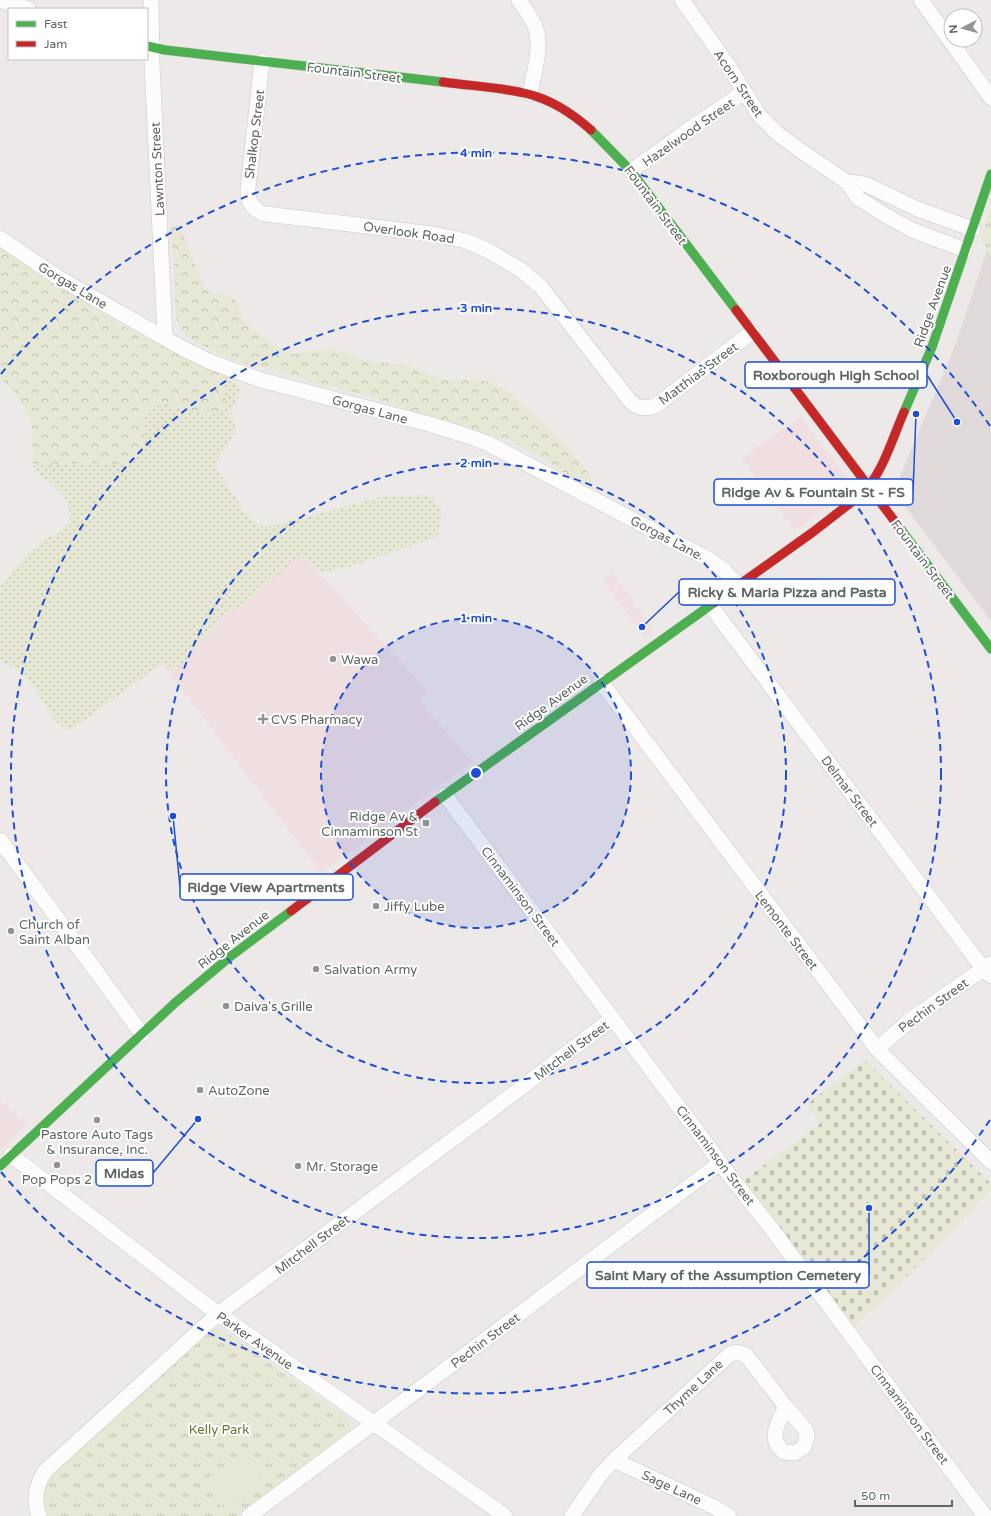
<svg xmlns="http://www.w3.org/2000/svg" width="991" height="1516" font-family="'Varela Round',sans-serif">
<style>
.commercial{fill:#f0dfe1}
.education{fill:#e0d9da}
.grass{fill:url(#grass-dots)}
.forest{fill:url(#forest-crowns)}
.cemetery{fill:url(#cemetery-stones)}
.park{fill:url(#park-tufts)}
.garden{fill:#e7e7d5}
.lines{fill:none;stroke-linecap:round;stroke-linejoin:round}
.street-casing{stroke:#c8c8c7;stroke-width:16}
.fast-casing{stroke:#c8c8c7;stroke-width:10}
.jam-casing{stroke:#c8c8c7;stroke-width:10}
.street{stroke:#fcfcfc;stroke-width:15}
.fast{stroke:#4caf50;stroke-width:9}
.jam{stroke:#c62828;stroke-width:9}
.ring{fill:none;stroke:#1d4ed8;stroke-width:2;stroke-dasharray:7 5}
.poi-dot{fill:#909493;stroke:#fff;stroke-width:1.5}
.labels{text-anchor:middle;stroke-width:4;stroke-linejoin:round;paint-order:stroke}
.street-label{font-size:13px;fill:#5e6764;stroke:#fff}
.poi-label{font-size:13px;fill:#5e6764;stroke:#fff;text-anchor:start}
.park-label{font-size:13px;fill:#6d7735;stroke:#fff}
.centre{fill:#1d4ed8;stroke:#fff;stroke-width:2}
.ring-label{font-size:12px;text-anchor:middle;font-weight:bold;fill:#1d4ed8;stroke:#fff;stroke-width:4;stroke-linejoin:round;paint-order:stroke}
.leader{fill:none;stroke:#1d4ed8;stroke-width:1.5}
.callout-dot{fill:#1d4ed8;stroke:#fff;stroke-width:1.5}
.callout{fill:#fff;stroke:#1d4ed8;stroke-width:1.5}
.callout-label{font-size:14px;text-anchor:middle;font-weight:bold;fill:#5e6764}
</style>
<defs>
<pattern id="grass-dots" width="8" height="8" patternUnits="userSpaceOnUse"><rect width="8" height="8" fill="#e7e7d5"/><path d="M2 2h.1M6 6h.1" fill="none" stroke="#bebfb0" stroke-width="1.8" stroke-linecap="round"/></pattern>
<pattern id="forest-crowns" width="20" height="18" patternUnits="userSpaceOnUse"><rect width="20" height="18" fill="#e7e7d5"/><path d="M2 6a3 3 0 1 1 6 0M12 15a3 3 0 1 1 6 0" fill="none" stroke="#bebfb0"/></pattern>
<pattern id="cemetery-stones" width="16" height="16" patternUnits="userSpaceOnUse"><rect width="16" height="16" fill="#e7e7d5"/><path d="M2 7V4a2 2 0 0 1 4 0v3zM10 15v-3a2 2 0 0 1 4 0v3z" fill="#bebfb0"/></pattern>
<pattern id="park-tufts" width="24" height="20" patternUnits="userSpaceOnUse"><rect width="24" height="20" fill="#e7e7d5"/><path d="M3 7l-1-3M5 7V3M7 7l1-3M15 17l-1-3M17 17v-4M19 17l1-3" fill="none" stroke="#bebfb0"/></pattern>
</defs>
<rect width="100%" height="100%" fill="#eee9e9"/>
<path class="commercial" d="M801,417l47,62 2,6 -3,6 -10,9 -42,31 -53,-73z
M282,533l146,158 -9,9 53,62 -151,111 -133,-176 -25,-32 -2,1 -17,-24z
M613,573l41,59 -9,6 -42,-58z
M0,1100l26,25 -26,25z"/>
<path class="education" d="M987,250l4,6v365l-90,-120 -3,-20 57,-135z"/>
<path class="grass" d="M224,376l15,11 1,7 -11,21 7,6c-1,4 -1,9 -2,13 -5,14 -20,20 -16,37 10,13 29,51 44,55 3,0 6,0 9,0l114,-30 43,-1 5,2 9,13 -3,23 -3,4 -84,29 -28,6 -5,-2 -13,-11 -8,-3 -58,52 -7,2 -14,8 -6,11 -18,19 -13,17 -10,5 -11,-6 -89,65h-6l-8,-6 -11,-13 -13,-25 -20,-17 -14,-8v-72l23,-30 22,-19 10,-4 13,-12 2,-5 -1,-12 -6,-11 -15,-15 -5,-2 -10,-12 55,-3 40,2 16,-31 -2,-17 9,-12 17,-1 12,6 26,4 14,-1 6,-6z"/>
<path class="forest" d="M171,224l9,2 25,63 8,5 14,1 8,5 2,3 7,18 6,6 35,24 10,3 19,-5 24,2 7,1 13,7 16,3 36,4 31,13 10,1 25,-1 20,5 12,7 17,15 41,40 16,18 10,15 -2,6 -17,-6 -24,-17 -39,-21 -27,-8 -18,-7 -36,-9 -59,-20 -33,-9 -14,-2 -26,-9 -68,-18 -33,-16 -11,-9 -8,-12 -3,-29v-36l-4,-27z
M0,247l119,77 105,52 2,31 -5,6 -15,1 -26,-4 -12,-6 -17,1 -9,12 2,17 -1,16 -16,15 -39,-2 -55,3 -1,-41 -16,-32 -16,-15z"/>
<path class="cemetery" d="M865,1060l126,124v6l-78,80 -59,57 -110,-147 77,-57 -15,-18z"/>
<path class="park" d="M991,207v49l-11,-16z
M214,1327l7,2 130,91 2,5 -2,5 -115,86h-188c-7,-14 -5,-27 3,-40z"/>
<path class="garden" d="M243,1452l18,25 -40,30 -19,-25z"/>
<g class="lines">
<g class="street-casing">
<path id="street" d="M0,0l28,9
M151,0l1,64 13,273
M519,0c6,9 13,18 17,29 6,19 -3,47 -6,65
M682,0l46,65 31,50 19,19 26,19 43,29 11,16 27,17 27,15 53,20
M921,0l70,98
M262,61l-14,127c-1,13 4,23 18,26l167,20 33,7 21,9 34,20 20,17 89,114c8,8 18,9 28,3l94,-72
M631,171l57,-41 56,-38
M847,182l18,2 55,26 53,19
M0,238l59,40 123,70 29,14 50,18 168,44 39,12 19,7 221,116 16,11 14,15
M710,605l269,358 12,13
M601,682l276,367 114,113
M445,795l264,352c20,30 43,56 65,85l211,284
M0,840l142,194
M877,1049l33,-29 80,-56
M11,1155l198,152 296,209
M614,1460l100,47 15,9
M39,1516c-6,-16 -3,-31 6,-45l173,-157 258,-192 137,-104
M249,1516l141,-105 330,-248
M572,1516l29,-42 13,-14 115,-105 7,-3 10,3 40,52 20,23 1,6 -3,11 -9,6 -11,-1c-17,-12 -6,-30 2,-45"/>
</g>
<g class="fast-casing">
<path id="fast" d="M147,46l18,4 278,32
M591,130l40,41 105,139
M904,412l28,-65 59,-173
M899,527l92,122
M435,802l280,-200
M0,1166l176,-164 55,-46 60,-45"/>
</g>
<g class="jam-casing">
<path id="jam" d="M443,82c28,4 58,5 85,12 24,6 45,20 63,36
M736,310l163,217
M715,602l98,-70 49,-38c21,-21 30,-55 42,-82
M291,911l144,-109"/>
</g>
<use href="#street" class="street"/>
<use href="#fast" class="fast"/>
<use href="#jam" class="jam"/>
</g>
<circle cx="476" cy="773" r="155" fill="#1d4ed8" fill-opacity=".12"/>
<g class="ring">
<circle cx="476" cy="773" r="155"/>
<circle cx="476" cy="773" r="310"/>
<circle cx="476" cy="773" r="465"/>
<path d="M990 1120A620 620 0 0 1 1 1172M1 374A620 620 0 0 1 990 426"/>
</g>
<g class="poi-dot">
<circle cx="333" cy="659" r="4"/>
<path d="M261 713h4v4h4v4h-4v4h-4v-4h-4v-4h4z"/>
<rect x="422" y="819" width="8" height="8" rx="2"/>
<circle cx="376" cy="906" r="4"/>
<circle cx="11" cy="931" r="4"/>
<circle cx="316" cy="969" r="4"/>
<circle cx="226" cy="1006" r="4"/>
<circle cx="200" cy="1090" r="4"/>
<circle cx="97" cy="1120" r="4"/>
<circle cx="57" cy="1165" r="4"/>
<circle cx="298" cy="1166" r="4"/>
</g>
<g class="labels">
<g class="street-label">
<text transform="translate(354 72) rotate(7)" y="5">Fountain Street</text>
<text transform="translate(739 83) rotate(56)" y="5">Acorn Street</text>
<text transform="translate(688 132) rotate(-35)" y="5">Hazelwood Street</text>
<text transform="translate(254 134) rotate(-83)" y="5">Shalkop Street</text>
<text transform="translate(157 169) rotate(-93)" y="5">Lawnton Street</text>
<text transform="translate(656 205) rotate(53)" y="5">Fountain Street</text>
<text transform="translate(409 232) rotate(8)" y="5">Overlook Road</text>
<text transform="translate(73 285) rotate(31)" y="5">Gorgas Lane</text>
<text transform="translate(932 306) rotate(-70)" y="5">Ridge Avenue</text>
<text transform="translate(698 373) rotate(-37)" y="5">Matthias Street</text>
<text transform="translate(370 409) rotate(15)" y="5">Gorgas Lane</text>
<text transform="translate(666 537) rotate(28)" y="5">Gorgas Lane</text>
<text transform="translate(923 559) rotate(53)" y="5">Fountain Street</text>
<text transform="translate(551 702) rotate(-36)" y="5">Ridge Avenue</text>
<text transform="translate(850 791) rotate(53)" y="5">Delmar Street</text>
<text transform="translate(521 896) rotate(53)" y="5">Cinnaminson Street</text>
<text transform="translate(787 930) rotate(53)" y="5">Lemonte Street</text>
<text transform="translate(233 939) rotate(-38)" y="5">Ridge Avenue</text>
<text transform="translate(933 1005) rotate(-36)" y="5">Pechin Street</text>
<text transform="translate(571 1050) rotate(-37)" y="5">Mitchell Street</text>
<text transform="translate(716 1155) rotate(53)" y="5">Cinnaminson Street</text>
<text transform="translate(312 1244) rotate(-37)" y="5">Mitchell Street</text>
<text transform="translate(255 1340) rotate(35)" y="5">Parker Avenue</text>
<text transform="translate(485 1340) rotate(-37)" y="5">Pechin Street</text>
<text transform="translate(693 1387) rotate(-43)" y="5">Thyme Lane</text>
<text transform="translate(910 1414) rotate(53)" y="5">Cinnaminson Street</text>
<text transform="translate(672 1487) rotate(25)" y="5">Sage Lane</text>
</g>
<g class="poi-label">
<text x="341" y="664">Wawa</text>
<text x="271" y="724">CVS Pharmacy</text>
<text x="418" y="821" text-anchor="end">Ridge Av &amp;<tspan x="418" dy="15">Cinnaminson St</tspan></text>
<text x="384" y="911">Jiffy Lube</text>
<text x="19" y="929">Church of<tspan x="19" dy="15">Saint Alban</tspan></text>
<text x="324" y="974">Salvation Army</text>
<text x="234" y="1011">Daiva's Grille</text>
<text x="208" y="1095">AutoZone</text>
<text x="97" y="1139" text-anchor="middle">Pastore Auto Tags<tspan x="97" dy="15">&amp; Insurance, Inc.</tspan></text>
<text x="306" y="1171">Mr. Storage</text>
<text x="57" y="1184" text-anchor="middle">Pop Pops 2</text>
</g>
<g class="park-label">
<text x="219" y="1434">Kelly Park</text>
</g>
</g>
<circle cx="476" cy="773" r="6" class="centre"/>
<g class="ring-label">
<text x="476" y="157">4 min</text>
<text x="476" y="312">3 min</text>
<text x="476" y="467">2 min</text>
<text x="476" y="622">1 min</text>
</g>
<path class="leader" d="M957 422L927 375M916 414L913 492M642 627L679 592M173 816L180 887M198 1119L153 1173M869 1208L869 1275"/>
<g class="callout-dot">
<circle cx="957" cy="422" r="4"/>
<circle cx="916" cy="414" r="4"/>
<circle cx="642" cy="627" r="4"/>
<circle cx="173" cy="816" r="4"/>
<circle cx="198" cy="1119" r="4"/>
<circle cx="869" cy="1208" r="4"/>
</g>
<g class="callout">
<rect x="745" y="362" width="182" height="26" rx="4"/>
<rect x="714" y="479" width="199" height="26" rx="4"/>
<rect x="679" y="579" width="216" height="26" rx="4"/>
<rect x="180" y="874" width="173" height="26" rx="4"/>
<rect x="96" y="1160" width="57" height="26" rx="4"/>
<rect x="587" y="1262" width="282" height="26" rx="4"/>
</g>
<g class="callout-label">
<text x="836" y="380">Roxborough High School</text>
<text x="813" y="497">Ridge Av &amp; Fountain St - FS</text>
<text x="787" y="597">Ricky &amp; Maria Pizza and Pasta</text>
<text x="266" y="892">Ridge View Apartments</text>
<text x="124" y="1178">Midas</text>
<text x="728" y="1280">Saint Mary of the Assumption Cemetery</text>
</g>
<rect x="8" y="8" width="140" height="52" fill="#ffffff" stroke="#bfc2c1"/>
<rect x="16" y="21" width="20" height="6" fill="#4caf50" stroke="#bfc2c1"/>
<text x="44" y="28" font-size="12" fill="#5e6764">Fast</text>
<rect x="16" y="41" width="20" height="6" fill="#c62828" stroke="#bfc2c1"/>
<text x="44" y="48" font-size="12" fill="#5e6764">Jam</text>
<g transform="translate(963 28) rotate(264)"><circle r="19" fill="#ffffff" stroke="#bfc2c1"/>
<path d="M0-3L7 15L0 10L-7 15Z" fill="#909493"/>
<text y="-6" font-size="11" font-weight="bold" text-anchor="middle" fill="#5e6764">N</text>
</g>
<path d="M855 1500v6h97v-6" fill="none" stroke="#5e6764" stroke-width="2"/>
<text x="861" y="1500" font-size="12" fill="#5e6764" stroke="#ffffff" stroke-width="3" paint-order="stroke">50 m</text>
</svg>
